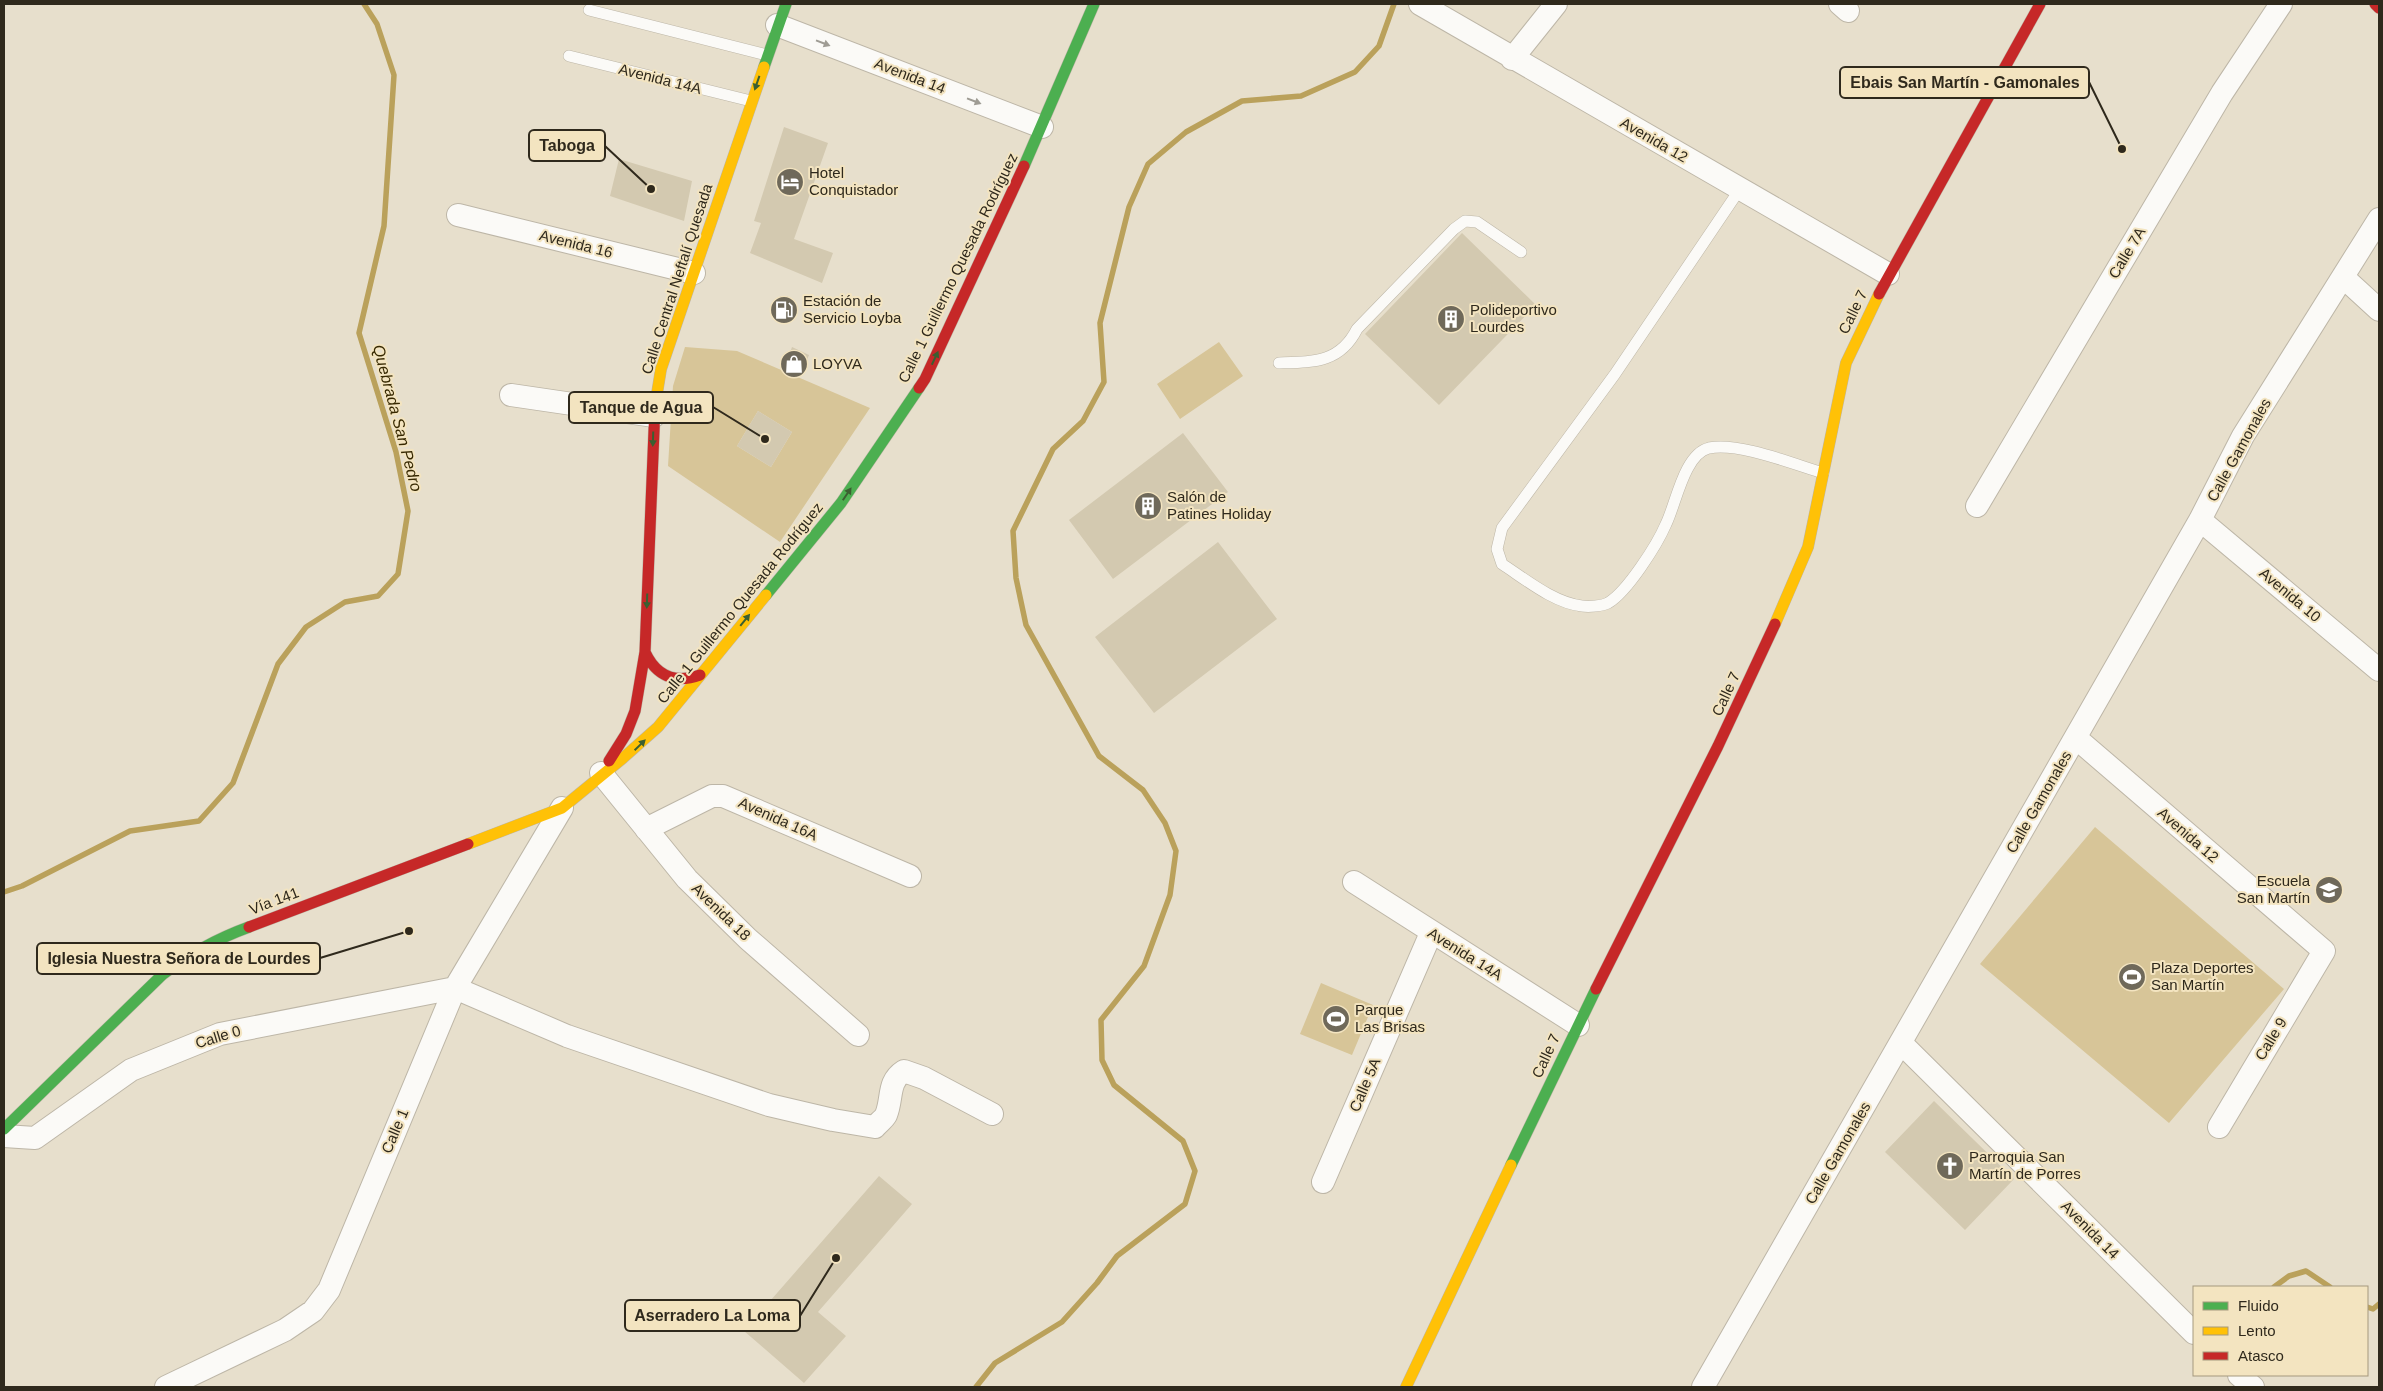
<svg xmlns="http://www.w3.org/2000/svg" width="2383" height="1391" font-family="Arial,sans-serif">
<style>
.green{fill:#d7c598;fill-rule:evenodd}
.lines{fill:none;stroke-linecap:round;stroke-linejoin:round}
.stream{stroke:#baa15b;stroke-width:5.5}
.building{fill:#d3c9b0}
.lane-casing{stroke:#bdb6a7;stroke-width:12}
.street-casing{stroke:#bdb6a7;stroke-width:24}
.fast-casing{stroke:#bdb6a7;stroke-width:12}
.slow-casing{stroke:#bdb6a7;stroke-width:12}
.jam-casing{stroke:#bdb6a7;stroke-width:12}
.lane{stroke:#fbfaf7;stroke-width:11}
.street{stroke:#fbfaf7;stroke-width:22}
.fast{stroke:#4caf50;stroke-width:11}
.slow{stroke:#ffc107;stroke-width:11}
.jam{stroke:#c62828;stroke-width:11}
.oneway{fill:#9f9c94}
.oneway2{fill:#3b5f31}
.labels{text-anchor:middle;stroke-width:4;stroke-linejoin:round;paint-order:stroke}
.street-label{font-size:15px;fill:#2f291c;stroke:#f3e4c0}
.poi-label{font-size:15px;fill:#2f291c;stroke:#f3e4c0;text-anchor:start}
.water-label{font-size:16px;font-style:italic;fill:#372902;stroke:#f3e4c0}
.leader{fill:none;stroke:#2f291c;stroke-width:2}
.callout-dot{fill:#2f291c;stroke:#f3e4c0;stroke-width:2}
.callout{fill:#f3e4c0;stroke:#2f291c;stroke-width:2}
.callout-label{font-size:16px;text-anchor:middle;font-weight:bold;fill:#2f291c}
</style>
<rect width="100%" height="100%" fill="#e7dfcc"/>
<path class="green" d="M1219,342l24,34 -63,43 -23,-35z
M685,347l52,4 133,57 -90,134 -112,-76 5,-80zM758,411l34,21 -21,35 -34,-21z
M2095,827l189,162 -115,134 -189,-159z
M1321,983l52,22 -21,50 -52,-21z"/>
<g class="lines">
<path class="stream" d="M4,892l18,-6 108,-55 69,-10 34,-38 45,-119 28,-37 39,-25 33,-6 20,-22 10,-63 -12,-59 -37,-119 25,-107 10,-151 -17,-51 -13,-20
M2274,1287l15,-11 17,-5 24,16
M2367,1307l6,2 6,-5
M976,1387l19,-24 67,-41 35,-39 20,-27 68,-52 10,-33 -12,-30 -69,-56 -12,-25 -1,-40 43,-54 26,-71 6,-44 -11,-28 -22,-33 -44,-34 -73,-131 -10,-47 -3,-47 40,-82 30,-28 21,-39 -4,-59 29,-116 19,-43 38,-32 56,-31 59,-5 54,-24 24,-26 15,-42"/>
</g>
<path class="building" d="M784,127l44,16 -34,96 39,14 -11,30 -72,-30 11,-30 -7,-2z
M619,159l73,22 -8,40 -74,-25z
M1462,233l74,72 -97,100 -74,-71z
M792,347l17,8 -10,23 -15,-8z
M758,411l34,21 -21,35 -34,-21z
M1183,433l45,59 -115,87 -44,-59z
M1218,542l59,77 -123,94 -59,-76z
M1934,1101l80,78 -49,51 -80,-78z
M879,1176l33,28 -94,108 28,24 -42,47 -60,-52z"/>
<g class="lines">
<g class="lane-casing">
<path id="lane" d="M589,10l178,45
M569,56l182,45
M1740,189l-125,185 -113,154 -5,21 5,15c23,15 52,39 80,42 7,1 20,0 26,-3 19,-11 49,-58 58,-79 10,-20 18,-70 43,-76 30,-6 84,16 114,25
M1279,363c34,-1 61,0 78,-34l97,-100 11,-8 12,1 44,30"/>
</g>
<g class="street-casing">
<path id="street" d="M1420,4l468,270
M1840,4l8,7
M777,25l265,102
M1512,59l44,-55
M458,215l236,58
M2343,277l36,33
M511,395l143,21
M1977,506l245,-413 59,-89
M2200,520l179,150
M2076,738l248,213 -105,176
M601,773l86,106 61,60 110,96
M646,829l66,-33h11l187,80
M1354,882l224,143
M455,988l112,48 202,69 64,15 42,7c3,-4 9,-8 11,-12 7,-17 1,-33 18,-44l20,7 68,36
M1901,1043l293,290
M4,1136l31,2 96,-68 89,-36 235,-46
M1323,1182l108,-249
M2239,1375l14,12
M166,1387l119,-57 28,-19 16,-21 126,-302 107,-180
M1703,1387l497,-867 43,-84 136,-217"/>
</g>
<g class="fast-casing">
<path id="fast" d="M764,67l22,-63
M1024,166l70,-162
M766,595l75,-92 78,-115
M4,1129l158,-154c27,-21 54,-36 87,-48
M1511,1165l85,-176"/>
</g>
<g class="slow-casing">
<path id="slow" d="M655,406l6,-37 103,-302
M1775,624l33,-77 38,-184 33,-69
M468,844l94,-36 61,-50 35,-31 108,-132
M1406,1387l105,-222"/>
</g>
<g class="jam-casing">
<path id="jam" d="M2375,4l4,4
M1879,294l161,-290
M919,388l6,-9 99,-213
M645,652c11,24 30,32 55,23
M609,761l17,-27 9,-23 10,-59 10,-246
M249,927l219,-83
M1596,989l122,-243 57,-122"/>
</g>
<use href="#lane" class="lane"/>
<use href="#street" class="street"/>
<use href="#fast" class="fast"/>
<use href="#slow" class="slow"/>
<use href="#jam" class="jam"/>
</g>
<defs><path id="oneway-solid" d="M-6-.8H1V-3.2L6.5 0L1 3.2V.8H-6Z" transform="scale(1.25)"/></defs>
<g class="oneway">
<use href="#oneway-solid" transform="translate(823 43) rotate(21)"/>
<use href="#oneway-solid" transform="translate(974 101) rotate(21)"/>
</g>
<g class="oneway2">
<use href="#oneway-solid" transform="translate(757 83) rotate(109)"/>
<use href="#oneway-solid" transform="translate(935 358) rotate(-65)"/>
<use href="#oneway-solid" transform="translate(653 439) rotate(92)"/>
<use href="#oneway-solid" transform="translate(847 494) rotate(-56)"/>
<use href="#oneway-solid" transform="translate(647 601) rotate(92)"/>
<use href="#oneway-solid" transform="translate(745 620) rotate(-51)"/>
<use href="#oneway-solid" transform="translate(640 745) rotate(-44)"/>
</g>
<defs>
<g id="hotel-disc" transform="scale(1.4375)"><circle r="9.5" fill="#6f695a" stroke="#f3e4c0"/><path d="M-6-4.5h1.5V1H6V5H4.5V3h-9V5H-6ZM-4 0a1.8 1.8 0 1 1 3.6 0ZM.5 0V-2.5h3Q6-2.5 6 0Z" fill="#fff"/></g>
<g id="fuel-disc" transform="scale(1.4375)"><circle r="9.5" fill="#6f695a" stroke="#f3e4c0"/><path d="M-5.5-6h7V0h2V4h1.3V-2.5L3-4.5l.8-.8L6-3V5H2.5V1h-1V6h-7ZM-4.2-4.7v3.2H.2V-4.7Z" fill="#fff"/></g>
<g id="building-disc" transform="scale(1.4375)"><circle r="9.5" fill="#6f695a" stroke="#f3e4c0"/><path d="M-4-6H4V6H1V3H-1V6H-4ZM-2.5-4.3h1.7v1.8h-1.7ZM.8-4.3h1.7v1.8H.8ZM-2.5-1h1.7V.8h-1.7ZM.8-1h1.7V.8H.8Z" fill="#fff"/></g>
<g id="shop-disc" transform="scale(1.4375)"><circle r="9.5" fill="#6f695a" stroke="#f3e4c0"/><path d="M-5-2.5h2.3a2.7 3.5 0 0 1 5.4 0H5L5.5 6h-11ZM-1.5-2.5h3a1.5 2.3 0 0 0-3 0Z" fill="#fff"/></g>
<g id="school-disc" transform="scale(1.4375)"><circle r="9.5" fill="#6f695a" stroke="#f3e4c0"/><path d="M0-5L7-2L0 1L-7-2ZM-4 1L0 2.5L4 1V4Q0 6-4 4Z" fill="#fff"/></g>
<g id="stadium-disc" transform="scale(1.4375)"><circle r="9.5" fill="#6f695a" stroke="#f3e4c0"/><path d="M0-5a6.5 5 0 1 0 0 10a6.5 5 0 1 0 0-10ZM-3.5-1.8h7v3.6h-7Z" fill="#fff"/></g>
<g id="church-disc" transform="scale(1.4375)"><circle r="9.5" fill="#6f695a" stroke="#f3e4c0"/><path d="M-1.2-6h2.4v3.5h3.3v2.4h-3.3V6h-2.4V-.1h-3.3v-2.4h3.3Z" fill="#fff"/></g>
</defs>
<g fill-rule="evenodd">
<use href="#hotel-disc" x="790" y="182"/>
<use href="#fuel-disc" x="784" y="310"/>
<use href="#building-disc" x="1451" y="319"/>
<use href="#shop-disc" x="794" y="364"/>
<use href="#building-disc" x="1148" y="506"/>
<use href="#school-disc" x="2329" y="890"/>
<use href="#stadium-disc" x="2132" y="977"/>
<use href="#stadium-disc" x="1336" y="1019"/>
<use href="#church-disc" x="1950" y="1166"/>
</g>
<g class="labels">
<g class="street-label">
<text transform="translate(910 76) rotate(21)" y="5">Avenida 14</text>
<text transform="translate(660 79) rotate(14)" y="5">Avenida 14A</text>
<text transform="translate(1654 140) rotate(30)" y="5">Avenida 12</text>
<text transform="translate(576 244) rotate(14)" y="5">Avenida 16</text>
<text transform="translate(2127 253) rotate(-59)" y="5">Calle 7A</text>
<text transform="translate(958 268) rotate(-64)" y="5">Calle 1 Guillermo Quesada Rodríguez</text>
<text transform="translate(677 279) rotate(-72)" y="5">Calle Central Neftalí Quesada</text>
<text transform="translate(1853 312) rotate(-64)" y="5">Calle 7</text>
<text transform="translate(2239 450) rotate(-61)" y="5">Calle Gamonales</text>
<text transform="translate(2290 595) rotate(40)" y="5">Avenida 10</text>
<text transform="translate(740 603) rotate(-51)" y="5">Calle 1 Guillermo Quesada Rodríguez</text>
<text transform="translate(1726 694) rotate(-65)" y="5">Calle 7</text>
<text transform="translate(2039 802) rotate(-60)" y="5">Calle Gamonales</text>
<text transform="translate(778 819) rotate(24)" y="5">Avenida 16A</text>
<text transform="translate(2188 835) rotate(41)" y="5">Avenida 12</text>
<text transform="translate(274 901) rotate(-21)" y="5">Vía 141</text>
<text transform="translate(721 912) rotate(44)" y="5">Avenida 18</text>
<text transform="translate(1465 954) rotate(32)" y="5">Avenida 14A</text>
<text transform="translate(218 1037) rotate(-17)" y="5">Calle 0</text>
<text transform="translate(2271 1039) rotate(-59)" y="5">Calle 9</text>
<text transform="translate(1546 1056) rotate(-65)" y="5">Calle 7</text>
<text transform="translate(1365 1085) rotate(-67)" y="5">Calle 5A</text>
<text transform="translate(395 1131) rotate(-67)" y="5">Calle 1</text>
<text transform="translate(1838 1153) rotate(-60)" y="5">Calle Gamonales</text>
<text transform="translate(2090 1230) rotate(45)" y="5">Avenida 14</text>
</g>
<g class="poi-label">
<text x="809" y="178">Hotel<tspan x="809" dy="17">Conquistador</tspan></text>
<text x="803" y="306">Estación de<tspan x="803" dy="17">Servicio Loyba</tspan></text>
<text x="1470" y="315">Polideportivo<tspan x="1470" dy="17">Lourdes</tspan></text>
<text x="813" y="369">LOYVA</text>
<text x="1167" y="502">Salón de<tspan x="1167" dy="17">Patines Holiday</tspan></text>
<text x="2310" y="886" text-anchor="end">Escuela<tspan x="2310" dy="17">San Martín</tspan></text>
<text x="2151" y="973">Plaza Deportes<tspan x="2151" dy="17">San Martín</tspan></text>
<text x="1355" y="1015">Parque<tspan x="1355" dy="17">Las Brisas</tspan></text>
<text x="1969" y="1162">Parroquia San<tspan x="1969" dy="17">Martín de Porres</tspan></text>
</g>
<g class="water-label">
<text transform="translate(398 418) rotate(75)" y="6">Quebrada San Pedro</text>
</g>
</g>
<path class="leader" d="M2122 149L2089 82M651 189L605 146M765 439L713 407M409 931L320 958M836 1258L800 1316"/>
<g class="callout-dot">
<circle cx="2122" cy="149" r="5"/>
<circle cx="651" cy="189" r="5"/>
<circle cx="765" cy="439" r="5"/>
<circle cx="409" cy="931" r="5"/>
<circle cx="836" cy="1258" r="5"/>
</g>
<g class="callout">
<rect x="1840" y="67" width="249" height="31" rx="5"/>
<rect x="529" y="130" width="76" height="31" rx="5"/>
<rect x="569" y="392" width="144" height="31" rx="5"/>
<rect x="37" y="943" width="283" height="31" rx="5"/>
<rect x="625" y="1300" width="175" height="31" rx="5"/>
</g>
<g class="callout-label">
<text x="1965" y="88">Ebais San Martín - Gamonales</text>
<text x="567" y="151">Taboga</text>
<text x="641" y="413">Tanque de Agua</text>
<text x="179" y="964">Iglesia Nuestra Señora de Lourdes</text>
<text x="712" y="1321">Aserradero La Loma</text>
</g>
<rect width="2383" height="1391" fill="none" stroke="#2f291c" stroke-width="10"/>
<rect x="2193" y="1286" width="175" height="90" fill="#f3e4c0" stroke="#a5997e"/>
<rect x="2203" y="1302" width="25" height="8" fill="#4caf50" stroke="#a5997e"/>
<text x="2238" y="1311" font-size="15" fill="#2f291c">Fluido</text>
<rect x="2203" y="1327" width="25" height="8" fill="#ffc107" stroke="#a5997e"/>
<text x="2238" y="1336" font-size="15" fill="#2f291c">Lento</text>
<rect x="2203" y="1352" width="25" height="8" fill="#c62828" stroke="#a5997e"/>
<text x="2238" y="1361" font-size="15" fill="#2f291c">Atasco</text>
</svg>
